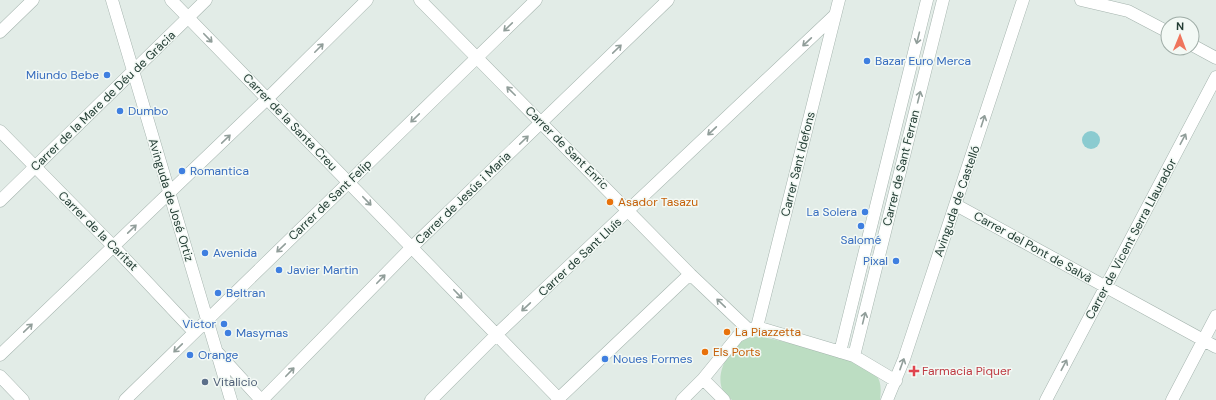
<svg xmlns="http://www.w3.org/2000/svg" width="1216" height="400" font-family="'DM Sans',sans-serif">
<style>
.green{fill:#bcddc2}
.water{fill:#8bcbd0}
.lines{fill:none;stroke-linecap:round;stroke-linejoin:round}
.minor-casing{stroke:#a5b4ae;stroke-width:13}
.minor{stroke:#fff;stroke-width:12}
.oneway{stroke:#919e9a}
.shop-dot{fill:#3f7fe0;stroke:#f3f9f5;stroke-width:1.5}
.food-dot{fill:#e8710a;stroke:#f3f9f5;stroke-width:1.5}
.health-dot{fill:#e0444e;stroke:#f3f9f5;stroke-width:1.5}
.service-dot{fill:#5c6f8a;stroke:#f3f9f5;stroke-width:1.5}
.labels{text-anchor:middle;stroke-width:3;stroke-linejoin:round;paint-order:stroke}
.shop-label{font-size:12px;fill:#366cbe;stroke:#f3f9f5;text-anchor:start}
.street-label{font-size:12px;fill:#233d34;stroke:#f3f9f5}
.food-label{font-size:12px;fill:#c56008;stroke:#f3f9f5;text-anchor:start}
.health-label{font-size:12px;fill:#be3a42;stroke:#f3f9f5;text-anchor:start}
.service-label{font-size:12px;fill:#4e5e75;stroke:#f3f9f5;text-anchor:start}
</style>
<rect width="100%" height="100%" fill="#e2ece7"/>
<path class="green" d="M760,336c26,7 98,20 115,38 7,7 6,17 5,26h-148c-2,-2 -7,-6 -9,-9 -9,-18 7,-45 24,-53 4,-1 9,-1 13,-2z"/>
<path class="water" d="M1082 140a9 9 0 1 1 18 0a9 9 0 1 1-18 0Z"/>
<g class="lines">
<g class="minor-casing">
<path id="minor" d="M112,0l119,400
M171,0l389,400
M420,0l270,274 59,56
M1081,0l47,11 40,21
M0,32l33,-32
M1192,45l24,13
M0,131l113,115 81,86
M0,201l206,-201
M956,205l260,142
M757,327l82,-327
M840,352l87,-352
M218,353l43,47
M0,355l267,-256 100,-99
M854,356l89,-356
M0,376l23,24
M125,400l411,-400
M262,400l150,-153 256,-247
M431,400l66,-66 338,-319
M557,400l133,-126
M682,400l21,-21
M724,400l-21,-21 35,-43 19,-9 97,29 42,25
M887,400l17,-41 119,-359
M1046,400l170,-323
M1172,400l44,-84"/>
</g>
<use href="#minor" class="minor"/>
</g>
<defs><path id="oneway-shaft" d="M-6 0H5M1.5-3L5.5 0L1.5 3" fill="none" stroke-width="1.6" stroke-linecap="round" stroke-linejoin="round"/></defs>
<g class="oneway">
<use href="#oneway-shaft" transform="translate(508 27) rotate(136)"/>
<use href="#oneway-shaft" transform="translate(208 38) rotate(46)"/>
<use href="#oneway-shaft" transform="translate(918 38) rotate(104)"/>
<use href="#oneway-shaft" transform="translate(807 42) rotate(137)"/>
<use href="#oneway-shaft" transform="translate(319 48) rotate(-45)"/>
<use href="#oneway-shaft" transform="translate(617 49) rotate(-44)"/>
<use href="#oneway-shaft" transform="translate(511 91) rotate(-135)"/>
<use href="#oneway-shaft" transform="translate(919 97) rotate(-76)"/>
<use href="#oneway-shaft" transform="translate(415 118) rotate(136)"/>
<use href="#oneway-shaft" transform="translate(983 121) rotate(-72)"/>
<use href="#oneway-shaft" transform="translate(712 131) rotate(137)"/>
<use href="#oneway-shaft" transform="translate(226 139) rotate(-44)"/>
<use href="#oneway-shaft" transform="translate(1183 139) rotate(-62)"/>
<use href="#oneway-shaft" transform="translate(524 140) rotate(-44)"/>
<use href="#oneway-shaft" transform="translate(367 201) rotate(46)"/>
<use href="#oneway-shaft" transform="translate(132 229) rotate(-44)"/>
<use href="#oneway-shaft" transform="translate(281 248) rotate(136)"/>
<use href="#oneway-shaft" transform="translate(381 279) rotate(-46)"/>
<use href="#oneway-shaft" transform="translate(458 294) rotate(46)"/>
<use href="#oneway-shaft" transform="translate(721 303) rotate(-136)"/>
<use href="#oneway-shaft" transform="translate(526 307) rotate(137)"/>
<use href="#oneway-shaft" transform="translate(864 318) rotate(-76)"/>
<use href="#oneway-shaft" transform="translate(28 328) rotate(-44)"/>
<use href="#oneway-shaft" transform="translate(178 348) rotate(136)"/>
<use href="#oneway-shaft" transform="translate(902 364) rotate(-70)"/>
<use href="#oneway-shaft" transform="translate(1064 365) rotate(-62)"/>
<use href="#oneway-shaft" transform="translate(290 372) rotate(-46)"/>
</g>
<g class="shop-dot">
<circle cx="867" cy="61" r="4"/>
<circle cx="107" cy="75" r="4"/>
<circle cx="120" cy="111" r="4"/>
<circle cx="182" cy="171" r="4"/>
<circle cx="865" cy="212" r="4"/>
<circle cx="861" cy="226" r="4"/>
<circle cx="205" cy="253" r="4"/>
<circle cx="896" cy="261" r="4"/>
<circle cx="279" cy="270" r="4"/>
<circle cx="218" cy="293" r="4"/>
<circle cx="224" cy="324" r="4"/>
<circle cx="228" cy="333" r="4"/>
<circle cx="190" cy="355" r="4"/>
<circle cx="605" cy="359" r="4"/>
</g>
<g class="food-dot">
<circle cx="610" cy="202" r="4"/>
<circle cx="727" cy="332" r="4"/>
<circle cx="705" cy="352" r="4"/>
</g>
<path class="health-dot" d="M912 365h4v4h4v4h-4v4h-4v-4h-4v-4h4z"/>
<circle class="service-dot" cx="205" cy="382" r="4"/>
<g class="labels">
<g class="shop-label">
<text x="875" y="65">Bazar Euro Merca</text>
<text x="99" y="79" text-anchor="end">Miundo Bebe</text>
<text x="128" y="115">Dumbo</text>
<text x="190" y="175">Romantica</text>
<text x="857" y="216" text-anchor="end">La Solera</text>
<text x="861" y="244" text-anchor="middle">Salomé</text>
<text x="213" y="257">Avenida</text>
<text x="888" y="265" text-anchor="end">Pixal</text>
<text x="287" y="274">Javier Martin</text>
<text x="226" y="297">Beltran</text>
<text x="216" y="328" text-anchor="end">Victor</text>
<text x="236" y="337">Masymas</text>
<text x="198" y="359">Orange</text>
<text x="613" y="363">Noues Formes</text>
</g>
<g class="street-label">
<text transform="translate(103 101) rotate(-44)" y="4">Carrer de la Mare de Déu de Gràcia</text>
<text transform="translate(290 122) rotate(46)" y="4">Carrer de la Santa Creu</text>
<text transform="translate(567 148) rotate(45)" y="4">Carrer de Sant Enric</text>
<text transform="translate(798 164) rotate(-76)" y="4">Carrer Sant Idefons</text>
<text transform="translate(901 168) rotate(-76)" y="4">Carrer de Sant Ferran</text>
<text transform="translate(463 198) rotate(-44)" y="4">Carrer de Jesús i Maria</text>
<text transform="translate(171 200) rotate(73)" y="4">Avinguda de José Ortiz</text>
<text transform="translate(330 200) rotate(-44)" y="4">Carrer de Sant Felip</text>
<text transform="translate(957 201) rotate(-71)" y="4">Avinguda de Castelló</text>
<text transform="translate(98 231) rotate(45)" y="4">Carrer de la Caritat</text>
<text transform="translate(1131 239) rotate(-62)" y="4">Carrer de Vicent Serra Llaurador</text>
<text transform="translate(1033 247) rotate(29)" y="4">Carrer del Pont de Salvà</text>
<text transform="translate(580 257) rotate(-43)" y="4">Carrer de Sant Lluís</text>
</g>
<g class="food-label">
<text x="618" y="206">Asador Tasazu</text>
<text x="735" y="336">La Piazzetta</text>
<text x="713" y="356">Els Ports</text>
</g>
<g class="health-label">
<text x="922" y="375">Farmacia Piquer</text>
</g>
<g class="service-label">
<text x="213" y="386">Vitalicio</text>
</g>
</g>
<g transform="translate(1180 36) rotate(1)"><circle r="19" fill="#f3f9f5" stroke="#a0aea8"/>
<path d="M0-3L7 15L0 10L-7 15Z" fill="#ef755d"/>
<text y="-6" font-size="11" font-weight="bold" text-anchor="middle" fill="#233d34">N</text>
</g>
</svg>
